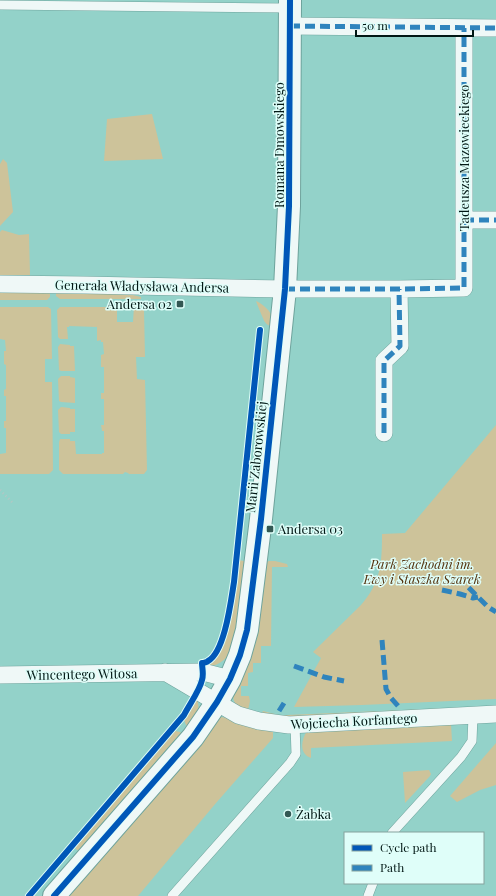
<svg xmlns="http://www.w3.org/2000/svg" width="496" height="896" font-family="'Playfair Display',serif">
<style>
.green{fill:#cdc39a}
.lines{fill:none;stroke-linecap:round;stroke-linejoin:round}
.service-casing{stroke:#6ea39c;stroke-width:10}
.minor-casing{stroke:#6ea39c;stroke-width:18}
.tertiary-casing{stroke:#6ea39c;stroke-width:24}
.path{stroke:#b4c7c4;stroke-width:2.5;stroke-dasharray:1 3;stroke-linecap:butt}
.service{stroke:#eff8f7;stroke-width:9}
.minor{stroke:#eff8f7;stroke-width:17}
.tertiary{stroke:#eff8f7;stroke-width:22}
.quiet{stroke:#2f84bd;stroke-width:5;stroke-dasharray:10 5;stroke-linecap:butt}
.cycleway-casing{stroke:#dffef9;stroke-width:8}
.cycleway{stroke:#0057b8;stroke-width:6}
.poi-dot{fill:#335853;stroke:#dffef9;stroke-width:1.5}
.labels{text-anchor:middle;stroke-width:3;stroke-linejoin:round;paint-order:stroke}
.street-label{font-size:13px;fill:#001714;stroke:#dffef9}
.poi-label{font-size:13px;fill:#001714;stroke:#dffef9;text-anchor:start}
.park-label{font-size:13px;font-style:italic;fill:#54320d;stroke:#dffef9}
</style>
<rect width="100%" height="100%" fill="#93d2c9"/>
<path class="green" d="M152,114l11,45 -59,2 3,-42z
M3,159l4,4 6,49 -13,14v-62z
M2,230l17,5 10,-1 1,41h-30v-43z
M50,291v6l-3,3h-47v-8z
M56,291h60l25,6v2h-81l-4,-3z
M256,301c7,3 15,10 17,18 0,2 -2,5 -2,7 -3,-1 -4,-1 -6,-4 -1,-1 -8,-18 -9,-21z
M134,306l6,1 4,3 1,47h-9l1,22 8,1 2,90 -3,4h-15l-1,-1 -3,-1 -2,2h-60l-4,-4v-28l1,-3h10v2h5l1,13h26v-1h2v-22h-2l-1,-6h3v-26h-3v-6h3v-26h-3v-12l3,-1 -1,-12h-2v-2l-4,1v-14l-28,-1v1h-2l1,12h-8l-2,-2 -1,-27 3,-3h57v15h16z
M0,307h48l3,2 1,50h-7v23h7l1,88 -4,4h-49v-20l6,-1v-25h-2v-7h2v-25h-2v-6l2,-1v-24l-2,-1v-13h2l-1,-11 -5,-1z
M60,344l10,1v1h4l1,25h-14l-2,-1 -1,-23z
M61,376h9v1l5,1v25l-14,-1 -2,-1 -1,-22z
M61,407l9,1v1h5v23h-5v2h-9l-2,-2 -1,-22z
M496,425v274l-134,6 -68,2 27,-49 -8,-6 48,-47c20,-23 21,-42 21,-71l23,-1z
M238,560l6,1 3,2 -4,44 -13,47c-7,7 -13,13 -24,12 26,-16 30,-78 32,-106z
M269,561h6l12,3 1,3h-16l-1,79h-10v17h-8v9l-5,1v13h-7v10h8l1,5 -2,9c-8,-3 -14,-3 -15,-14l31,-133z
M196,697c6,12 0,21 -6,32l-4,-4 -2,-5z
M496,706l-208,12 -27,-4 2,-3 16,4h9z
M221,717l7,1 8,4 37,10v6l-57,65 -78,93h-73l154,-178z
M451,724l1,17 -141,7v10c-12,-4 -10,-18 -4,-27z
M175,731l5,1 4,4 -102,117 -5,-3 -3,-3 99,-114z
M496,743v42l-16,5 -23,12 -7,-6z
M429,770l2,4 -1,2 -25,27 -2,-31z"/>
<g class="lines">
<g class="service-casing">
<path id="service" d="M0,5l290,3
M392,833l69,-76 11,-16 1,-25
M172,896l118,-133 6,-9 -1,-30
M368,896l5,-13"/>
</g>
<g class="minor-casing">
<path id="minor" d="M290,26l206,2
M464,220h32
M0,284l84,1 201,4h114l65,-1v-260
M384,433v-72l16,-15 -1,-57
M165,672l73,43 21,6 30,4 207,-11
M0,675l203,-3 27,7"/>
</g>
<g class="tertiary-casing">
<path id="tertiary" d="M54,896l139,-159 24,-35 13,-23 10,-24 7,-25 14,-111 24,-230 4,-83 1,-206"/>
</g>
<path class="path" d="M0,490l14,14"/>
<use href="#service" class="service"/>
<use href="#minor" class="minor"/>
<use href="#tertiary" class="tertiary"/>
<path class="quiet" d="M290,26l206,2
M464,220h32
M285,289h114l65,-1v-260
M384,433v-72l16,-15 -1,-57
M458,577l30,30 8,5
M442,590l18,4 13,4 5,-1
M382,640l4,49 5,9 8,9
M294,666l30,11 20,4
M279,711l5,-8"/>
<g class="cycleway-casing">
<path id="cycleway" d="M29,896l155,-181c5,-10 16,-25 18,-35 2,-6 0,-12 0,-17 1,0 6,-1 6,-2 17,-9 23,-61 26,-79l26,-252
M54,896l139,-159 24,-35 13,-23 10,-24 7,-25 14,-111 24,-230 4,-83 1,-206"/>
</g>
<use href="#cycleway" class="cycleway"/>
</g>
<g class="poi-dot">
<rect x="176" y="300" width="8" height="8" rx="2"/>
<rect x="266" y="525" width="8" height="8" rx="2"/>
<circle cx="288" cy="814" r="4"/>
</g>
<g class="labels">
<g class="street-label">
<text transform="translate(279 145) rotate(-90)" y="5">Romana Dmowskiego</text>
<text transform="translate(464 158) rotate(-90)" y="5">Tadeusza Mazowieckiego</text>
<text transform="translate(142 286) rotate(1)" y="5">Generała Władysława Andersa</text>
<text transform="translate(256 457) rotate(-84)" y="5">Marii Zaborowskiej</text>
<text transform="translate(82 674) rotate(-1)" y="5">Wincentego Witosa</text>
<text transform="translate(354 721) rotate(-3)" y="5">Wojciecha Korfantego</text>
</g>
<g class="poi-label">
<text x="172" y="309" text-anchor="end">Andersa 02</text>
<text x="278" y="534">Andersa 03</text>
<text x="296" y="819">Żabka</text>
</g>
<g class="park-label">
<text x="422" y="569">Park Zachodni im.<tspan x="422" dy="15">Ewy i Staszka Szarek</tspan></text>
</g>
</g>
<rect x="344" y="832" width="140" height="52" fill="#dffef9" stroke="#86a29d"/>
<rect x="352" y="845" width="20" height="6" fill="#0057b8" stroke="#86a29d"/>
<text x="380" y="852" font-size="12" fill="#001714">Cycle path</text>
<rect x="352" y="865" width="20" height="6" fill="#2f84bd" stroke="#86a29d"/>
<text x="380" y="872" font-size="12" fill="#001714">Path</text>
<path d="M356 30v6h117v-6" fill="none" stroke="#001714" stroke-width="2"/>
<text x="362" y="30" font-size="12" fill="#001714" stroke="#dffef9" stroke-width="3" paint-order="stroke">50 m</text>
</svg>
